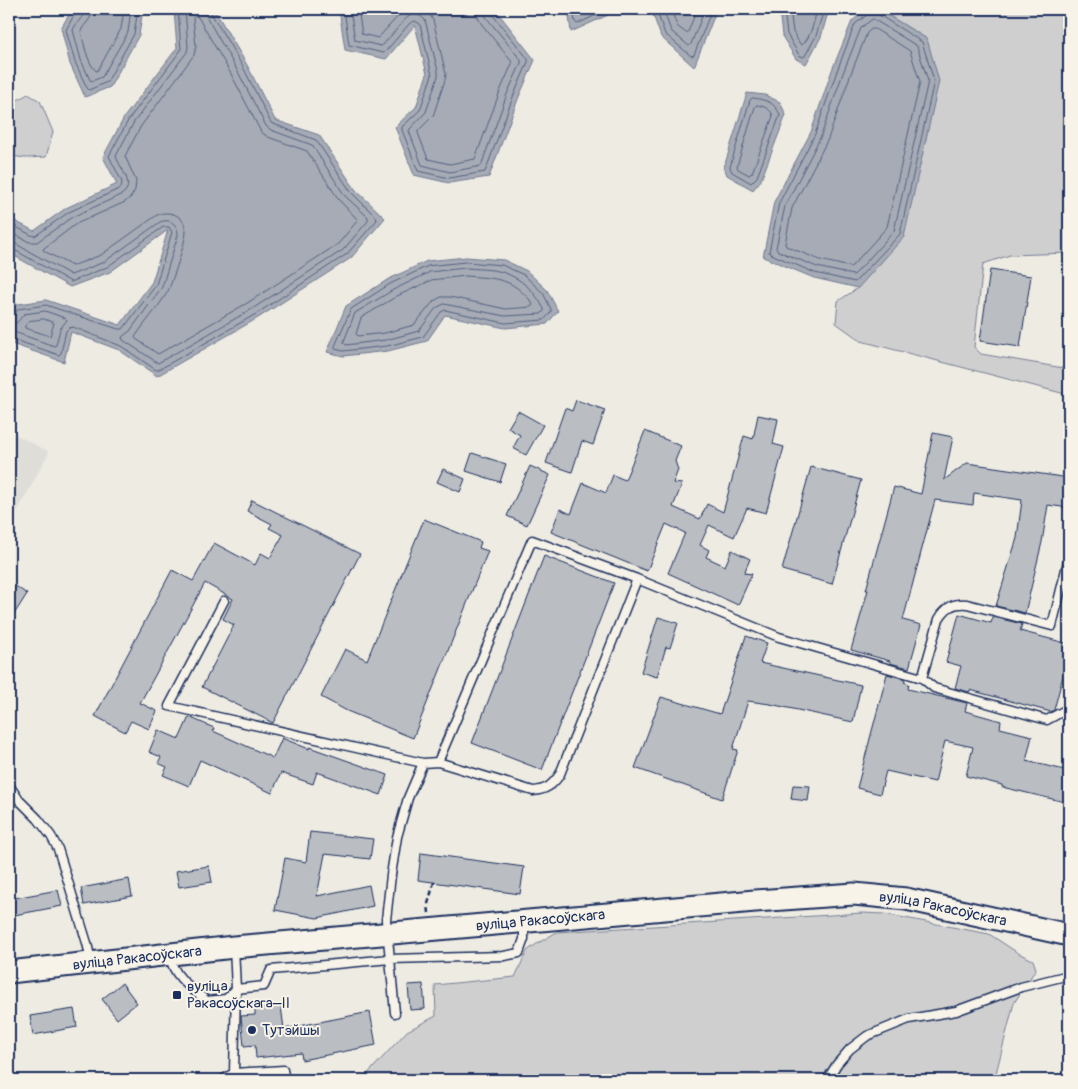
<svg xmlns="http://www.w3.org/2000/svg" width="1078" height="1089" font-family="Pangolin,sans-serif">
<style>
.built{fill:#deddd8}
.green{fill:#cfcfcf;stroke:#757f96}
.water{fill:#a6abb5;stroke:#6e7992}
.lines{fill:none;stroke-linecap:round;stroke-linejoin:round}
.shore{stroke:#536181;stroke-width:1}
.building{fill:#babdc2;stroke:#1b2f5e}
.lane-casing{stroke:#1b2f5e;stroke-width:11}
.secondary-casing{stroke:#1b2f5e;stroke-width:25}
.path{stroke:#1b2f5e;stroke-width:2.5;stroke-dasharray:5 4;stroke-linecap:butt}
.lane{stroke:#f7f3e8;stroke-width:8}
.secondary{stroke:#f7f3e8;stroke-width:21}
.poi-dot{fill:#1b2f5e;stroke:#f7f3e8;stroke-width:2}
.labels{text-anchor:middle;stroke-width:4;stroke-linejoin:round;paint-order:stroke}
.street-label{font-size:15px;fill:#1b2f5e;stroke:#f7f3e8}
.poi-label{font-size:15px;fill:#1b2f5e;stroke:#f7f3e8;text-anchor:start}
</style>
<rect width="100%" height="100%" fill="#eeebe2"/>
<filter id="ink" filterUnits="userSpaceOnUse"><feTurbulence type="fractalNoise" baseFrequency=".02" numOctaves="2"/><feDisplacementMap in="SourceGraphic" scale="10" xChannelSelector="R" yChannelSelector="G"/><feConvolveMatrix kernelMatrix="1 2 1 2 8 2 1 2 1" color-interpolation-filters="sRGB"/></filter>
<g filter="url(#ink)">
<path class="built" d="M9,431l40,21 -40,75z"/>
<path class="green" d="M878,9h191v244l-59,2 -27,9 -9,83 7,7 88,15v26l-208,-54 -25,-18 2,-22 20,-13 69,-249z
M28,94l12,7 13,31 -7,25 -19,1 -18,-2v-51z
M863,913l21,1 105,20 29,19 15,7 3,9 -22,34 -19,74 -3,3h-630l45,-49 29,-15 -1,-31 80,-8 12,-26 11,-8 19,-11z"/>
<path class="water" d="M77,9h66l-4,26 -29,52 -25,10 -15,-33 -9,-36 9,-15z
M175,9h39l33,56 28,55 44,15 36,54 30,29 -34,40 -93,60 -101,58 -38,-26 -48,-18 -7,30 -55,-19 3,-38 34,-5 74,25 32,-43 16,-52 -58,42 -40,15 -61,-34v-35l25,13 32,-23 51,-24 -14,-27 22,-41 52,-68 -3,-38z
M339,9h156l40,51 -17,39 -29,78 -40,6 -35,-8 -19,-48 21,-20 11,-33 -12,-49 -29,34 -41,-9z
M568,9h53l-50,23z
M651,9h66l-23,58 -33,-30z
M779,9h50l-8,28 -15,27 -10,-5 -14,-23z
M867,9h11l49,30 12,42 -35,156 -46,51 -44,-10 -51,-21 11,-55 37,-70 21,-62 20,-49z
M747,93l18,2 15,7 6,13 -25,65 -8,10 -26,-15 -3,-8z
M466,257l38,3 23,11 20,19 11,21 -11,13 -42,4 -60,-13 -18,26 -39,10 -45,5 -16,-4 19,-46 41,-26 40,-19z"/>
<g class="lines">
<path class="shore" d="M78,9v4l-5,4 -7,13 9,32 12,26 2,2 18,-8 27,-48 4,-25
M85,9c-1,9 -9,13 -12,21l8,30 9,20 2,1 10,-4 26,-45 3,-23
M92,9c0,12 -7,13 -11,22 3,13 6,31 15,40l2,-1 23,-41 3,-20
M344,9l5,36 34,8 2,-1 25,-29 5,-2 5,3 12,51 -12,35 -18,17v3l16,41 31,7 36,-6 28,-75 15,-35v-3l-36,-45 -2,-5
M350,9l5,31 26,6 2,-1c4,-5 9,-10 13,-15 8,-10 17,-23 29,-10l13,51v5l-12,36 -16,17 -1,2 13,34 28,7 31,-6 26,-72 14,-31v-3l-35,-43 -2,-8
M358,9l4,25 16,4 22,-24 7,-5
M422,9l7,4 4,7 13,54 -1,6 -12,36 -15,15v2l10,26 22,5 25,-5 25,-68 12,-27v-2l-32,-40 -3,-7v-6
M573,9l2,13 2,2 32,-15
M656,9l9,25 26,22 3,-1 18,-46
M663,9l8,22 18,15 2,-2 14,-35
M671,9l6,17 9,7 2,-1 9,-23
M784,9l3,25 12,21 4,2 2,-1 11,-20 8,-27
M790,9l3,23 7,12 2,1c10,-9 12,-24 15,-36
M870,9l-2,5 -13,10 -18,47 -22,63 -36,69 -10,49 2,2 44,19 40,9 45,-48 34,-153 -12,-39 -43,-27 -3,-3v-3
M195,16l3,1 33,57 30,58 7,5 39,14 32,49 19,20 -20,24 -89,58 -91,52 -22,-15 -1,-2c10,-15 23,-29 32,-44 4,-7 20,-55 19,-63 -1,-5 -3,-10 -7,-13 -7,-5 -15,-5 -22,-2l-56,40 -29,11 -28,-15 -1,-2 33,-25 49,-22 6,-5 4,-7 1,-9 -11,-25 16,-30 53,-71 2,-9 -3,-28z
M873,19l44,27 11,35 -34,150 -39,43 -2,1 -36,-8 -39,-16 -2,-3 9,-42 36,-70 22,-63 18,-45z
M872,29h3l35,22 10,31 -33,145 -35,39 -2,1 -30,-7 -34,-14 -1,-2 7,-36 36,-69 22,-63 17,-43z
M753,98c13,2 22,4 27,17l-23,62 -6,6 -19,-11 -2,-5 20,-67z
M757,105c7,1 14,4 16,11l-21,57 -3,2 -11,-6 -1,-3 18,-59z
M9,223l22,12 4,1 34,-24 52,-24 1,-6 -13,-26 20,-37 52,-69 -3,-41
M9,231l20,11h8l35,-25 49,-22c16,-10 -1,-26 -5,-39l18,-34 53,-70 1,-5 -3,-38
M9,242l7,2 55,31 33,-13 56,-40c10,-4 18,2 18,13l-16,52 -32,44 -8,6 1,3 35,23 94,-54 91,-59 25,-29v-4l-23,-21 -33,-51 -41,-15 -5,-4 -29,-56 -31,-54 -2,-7
M9,249h4l58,33 36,-15 56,-40h6l3,5 -16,53 -33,44h-5l-72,-24 -28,4 -4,8 -5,2
M466,262l36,3 22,10 19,18 8,16v3l-7,8 -39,3 -60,-13 -4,2 -18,25 -36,9 -44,5 -8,-2v-3l16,-37 39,-25 38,-18z
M466,268c11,1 26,1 36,4 19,6 33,19 42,37v2l-3,3 -36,2 -61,-12 -8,4 -17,23 -33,9 -40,5 -2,-2v-2l11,-28 38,-23 37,-18z
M466,276c22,2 41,1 57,17 4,4 8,7 10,12l-2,2 -25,2 -56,-12h-9l-7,4 -20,24 -29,8 -27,3 -2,-2 5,-16 36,-22 35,-16z
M44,319l8,3 2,1 -4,13 -25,-8v-2l4,-5z
M9,325c8,0 10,-5 15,-11l21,-3 20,7 2,2 -7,9 -4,16 -2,1 -40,-14h-5
M9,338l50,17 2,-2 5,-22 3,-3 4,-1 48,19 35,24h2l98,-56 91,-60 30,-34 -1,-3 -25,-25 -35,-52 -45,-17 -28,-56 -32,-54v-4"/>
</g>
<path class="building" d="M990,270l41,6 -11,71 -40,-6z
M576,400l29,10 -12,35 -11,-4 -10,31 -26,-9 19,-55 7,3z
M518,411l25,14 -17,30 -13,-7 7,-13 -12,-7z
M758,415l20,4 -5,25 11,3 -18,66 -19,-5 -13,29 -25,-12 -9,20 9,5 -3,7 19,9 7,-16 18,9 -6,14 8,1 -14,31 -70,-32 17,-40 -19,-9 -19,47 -96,-39 9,-23 11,5 12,-31 23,10 7,-18 12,5 20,-49 36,15 -6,15 3,9 -5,13 9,1 -9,23 27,12 7,-15 16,8 21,-76 9,3z
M933,433l20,4 -9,43 23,-17 102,15v30l-21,-3 -6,37 -17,71 -29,-7 21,-68 5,-38 -48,-7 -1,12 -38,-5 -32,120 18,5 -12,43 -19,-5v-2l-39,-11 17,-60h-2l28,-103 27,7z
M472,453l34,11 -6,18 -34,-11z
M530,466l20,9 -23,50 -20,-9z
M811,467l50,13 -29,104 -50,-14z
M443,469l22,10 -5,13 -23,-10z
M252,500l108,54 -87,169 -71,-36 32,-62 -11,-6 10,-20 -28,-16 -65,120 17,8 -8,18 -18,-8 -6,11 -30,-16 77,-146 21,11 21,-38 41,22 6,-12 9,5 13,-23 -14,-7 3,-4 -25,-13z
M424,519l57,23 -2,6 9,3 -75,187 -66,-27 -26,-14 24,-48 22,11z
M544,556l70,27 -72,187 -70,-27z
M14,585l13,9 -18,28v-30z
M959,614l32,9 2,-6 29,7 -2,7 49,13v9l-15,57 -3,2 -81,-22 -1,2 -14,-4 6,-22 -15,-4z
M658,617l20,6 -8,25 -4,-1 -9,30 -16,-5z
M746,636l21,7 -7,20 101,22 -8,37 -83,-18 -22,-3 -15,48 5,1 -16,49 -87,-31 26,-71 59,17z
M887,674l18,5 -1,3 5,2 -1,5 59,14 -2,8 36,10 -1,7 32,8 -6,25 43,10v32l-67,-16v-2l-36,-9 7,-29 -28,-6 -10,41 -49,-11 -6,23 -23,-6z
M189,717l25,11 -1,3 60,27 9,-20 27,11v-2l79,28 -7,20 -64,-23 -4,12 -32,-11 -9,20 -72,-33 -11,26 -26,-11 4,-8 -9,-4 3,-6 -12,-5 9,-22 21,9z
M793,785l17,1 -2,15 -17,-2z
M310,832l63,7 -3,20 -45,-5 -8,42 52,-11 4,21 -56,12 -42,-8 10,-52 21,4z
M421,853l103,14 -4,27 -102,-14z
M209,866l3,16 -33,5 -3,-16z
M129,879l3,17 -48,9 -3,-17z
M58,890l4,16 -53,10v-17z
M122,983l15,20 -20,16 -15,-20z
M423,984l2,25 -15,1 -2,-25z
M281,1006l3,23 86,-17 6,33 -74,15 -1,-7 -45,5 -1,-13 -11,1 -3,-30 14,-1v-6z
M74,1009l3,18 -44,8 -3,-19z"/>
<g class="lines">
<g class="lane-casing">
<path id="lane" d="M637,579l142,58 143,41 12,10 113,32 22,-12
M224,601l-55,105 254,57 -15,35 -11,39 -6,38 -5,45 4,39 114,-3 15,-3 5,-14v-15
M922,678l17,-59c7,-12 14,-16 28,-15l85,22 16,-65
M423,763l15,-1 95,29c13,-1 20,-6 27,-17l77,-195 -105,-39 -94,222
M9,785l10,15 19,19 13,17 7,13 29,94 4,18
M170,956c3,21 21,32 37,45l19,-2 10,-10 -2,-42
M222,1080l12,-7v7
M285,1080l-2,-10 -49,3 2,-84 28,-3 7,-16 119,-11 5,54
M827,1080l10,-16 13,-15 17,-13 42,-17 47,-8 65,-24 48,-12"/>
</g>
<g class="secondary-casing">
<g id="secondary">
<path id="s1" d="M9,972l225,-25 521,-46 99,-7 52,5 163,36"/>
</g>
</g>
<path class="path" d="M9,12l3,-3
M429,913l-1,-9 6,-22"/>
<use href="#lane" class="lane"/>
<use href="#secondary" class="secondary"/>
</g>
</g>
<g class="poi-dot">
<rect x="172" y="990" width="10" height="10" rx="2.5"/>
<circle cx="252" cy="1030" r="5"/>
</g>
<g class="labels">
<g class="street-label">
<text dy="5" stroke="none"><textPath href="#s1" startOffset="939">вуліца Ракасоўскага</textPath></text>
<text dy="5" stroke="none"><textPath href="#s1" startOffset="534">вуліца Ракасоўскага</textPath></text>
<text dy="5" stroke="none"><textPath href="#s1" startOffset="129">вуліца Ракасоўскага</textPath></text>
</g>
<g class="poi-label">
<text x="187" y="991">вуліца<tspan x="187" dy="17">Ракасоўскага–II</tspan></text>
<text x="262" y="1035">Тутэйшы</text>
</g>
</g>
<rect width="1078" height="1089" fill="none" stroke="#f7f3e8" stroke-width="30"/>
<rect x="15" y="15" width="1048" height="1059" fill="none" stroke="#1b2f5e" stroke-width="2" filter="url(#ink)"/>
</svg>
